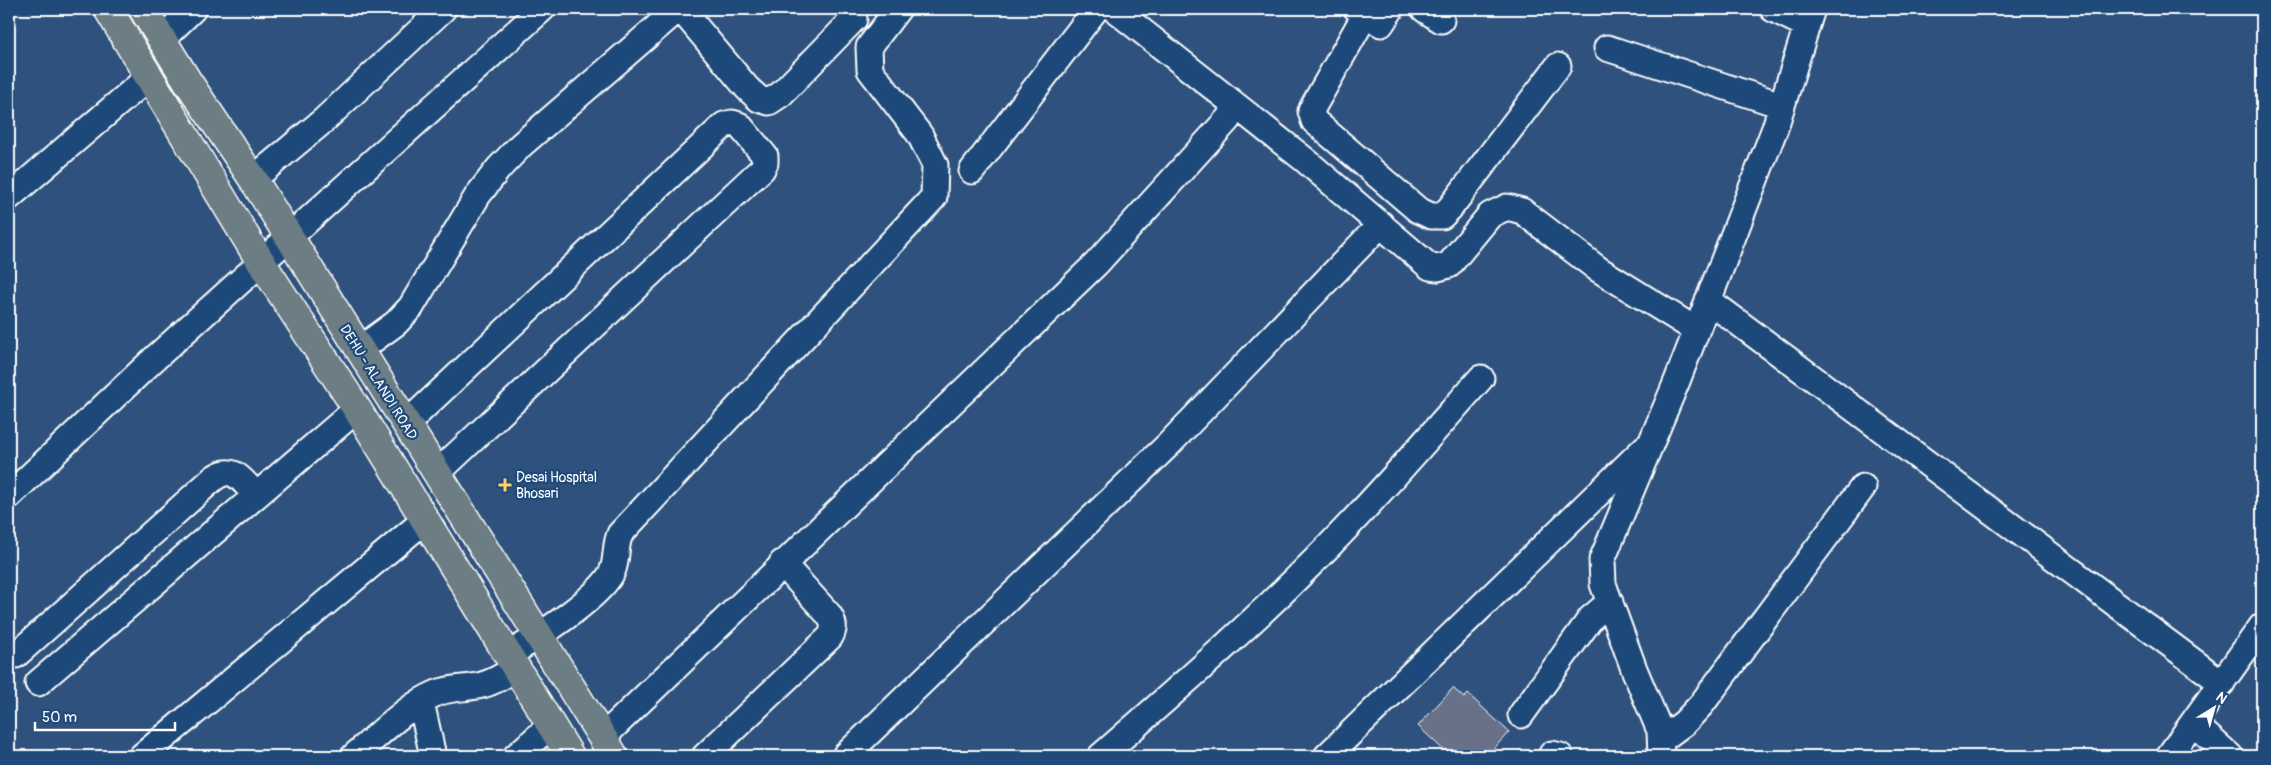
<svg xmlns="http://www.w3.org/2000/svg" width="2271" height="765" font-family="Pangolin,sans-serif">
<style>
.building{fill:#687188;stroke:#fff}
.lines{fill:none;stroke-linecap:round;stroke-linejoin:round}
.minor-casing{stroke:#fff;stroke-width:29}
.major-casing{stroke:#fff;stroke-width:31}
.minor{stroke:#1f4a7a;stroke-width:25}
.major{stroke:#6c7e84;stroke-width:28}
.poi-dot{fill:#ffd166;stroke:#1f4a7a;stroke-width:2}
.labels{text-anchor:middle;stroke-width:4.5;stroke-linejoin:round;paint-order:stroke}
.street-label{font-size:14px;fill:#fff;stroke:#1f4a7a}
.poi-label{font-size:14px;fill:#fff;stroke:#1f4a7a;text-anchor:start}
</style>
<rect width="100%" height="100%" fill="#2e527d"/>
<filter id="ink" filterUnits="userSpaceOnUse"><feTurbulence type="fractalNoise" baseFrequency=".02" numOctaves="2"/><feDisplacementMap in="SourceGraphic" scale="10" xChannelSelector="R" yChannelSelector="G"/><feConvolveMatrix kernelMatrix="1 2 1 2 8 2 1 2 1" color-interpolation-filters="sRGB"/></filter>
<g filter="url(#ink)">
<path class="building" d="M1453,688l11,10 4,-4 41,38 -22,24h-37l-32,-30z"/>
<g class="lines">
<g class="minor-casing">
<path id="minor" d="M681,9l66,79 12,11 10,3 12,-8 73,-75
M1114,9l191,151 125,107 8,1 11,-3 41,-50 17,-8 15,4 76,58 98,61
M1357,9l24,15 10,-15
M1424,9l17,11
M1773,9l33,16
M1365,15l-51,90 -3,6 3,10 104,89 13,6h11l8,-8 108,-142
M162,39l31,-30
M1607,48l174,57
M972,171l124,-162
M253,179l70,-58 120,-112
M9,197l141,-121
M1708,300l514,383
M359,350l37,-27 15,-16 67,-112 21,-27 22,-23 157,-136
M406,424l318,-299 8,-2 7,2 26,31v7l-3,6 -325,304
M9,496l144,-136 389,-351
M16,655l198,-177c20,-14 28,3 42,17
M508,655c27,-16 88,-55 103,-81 7,-12 3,-26 9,-40l314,-337 1,-32 -15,-30 -50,-65 -1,-23 29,-38
M38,683l319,-274
M421,702l12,54
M1521,715l70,-97 19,-16
M2193,723l37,33
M603,737l493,-473 132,-145
M1661,740l23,-17 17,-18 162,-218
M1552,754l8,2
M142,756l283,-236
M354,756c25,-21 52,-50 83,-63 15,-6 30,-4 45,-8 12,-3 23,-10 34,-17
M516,756l35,-31
M705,756l125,-119c5,-9 4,-14 -1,-22l-47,-52
M845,756l324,-312 212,-220
M1101,756c73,-64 147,-128 215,-197 58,-58 111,-120 165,-181
M1327,756l318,-308
M1661,756l-1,-25 -26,-62 -31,-85 -1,-24 75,-179 98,-253 37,-119
M2169,756l93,-130"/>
</g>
<g class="major-casing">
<path id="major" d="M108,9l153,253 96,147 213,347
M143,9l45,73 65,97 361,577"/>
</g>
<use href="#minor" class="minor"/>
<use href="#major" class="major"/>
</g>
</g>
<path class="poi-dot" d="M502.5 477.5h5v5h5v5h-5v5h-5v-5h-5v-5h5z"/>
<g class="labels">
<g class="street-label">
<text transform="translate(379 382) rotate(58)" y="5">DEHU - ALANDI ROAD</text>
</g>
<g class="poi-label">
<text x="516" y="482">Desai Hospital<tspan x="516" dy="16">Bhosari</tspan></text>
</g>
</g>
<rect width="2271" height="765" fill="none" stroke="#1f4a7a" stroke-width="30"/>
<rect x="15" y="15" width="2241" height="735" fill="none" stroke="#fff" stroke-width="2" filter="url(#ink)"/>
<g transform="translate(2214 708) rotate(37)" stroke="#1f4a7a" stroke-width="4" paint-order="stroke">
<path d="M0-4L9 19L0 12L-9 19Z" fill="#ffffff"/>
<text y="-8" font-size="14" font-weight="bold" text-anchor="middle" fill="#ffffff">N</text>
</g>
<path d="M35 722v8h140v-8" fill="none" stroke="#ffffff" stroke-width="2.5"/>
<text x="42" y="722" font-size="15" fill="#ffffff" stroke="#1f4a7a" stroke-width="4" paint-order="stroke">50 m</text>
</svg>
